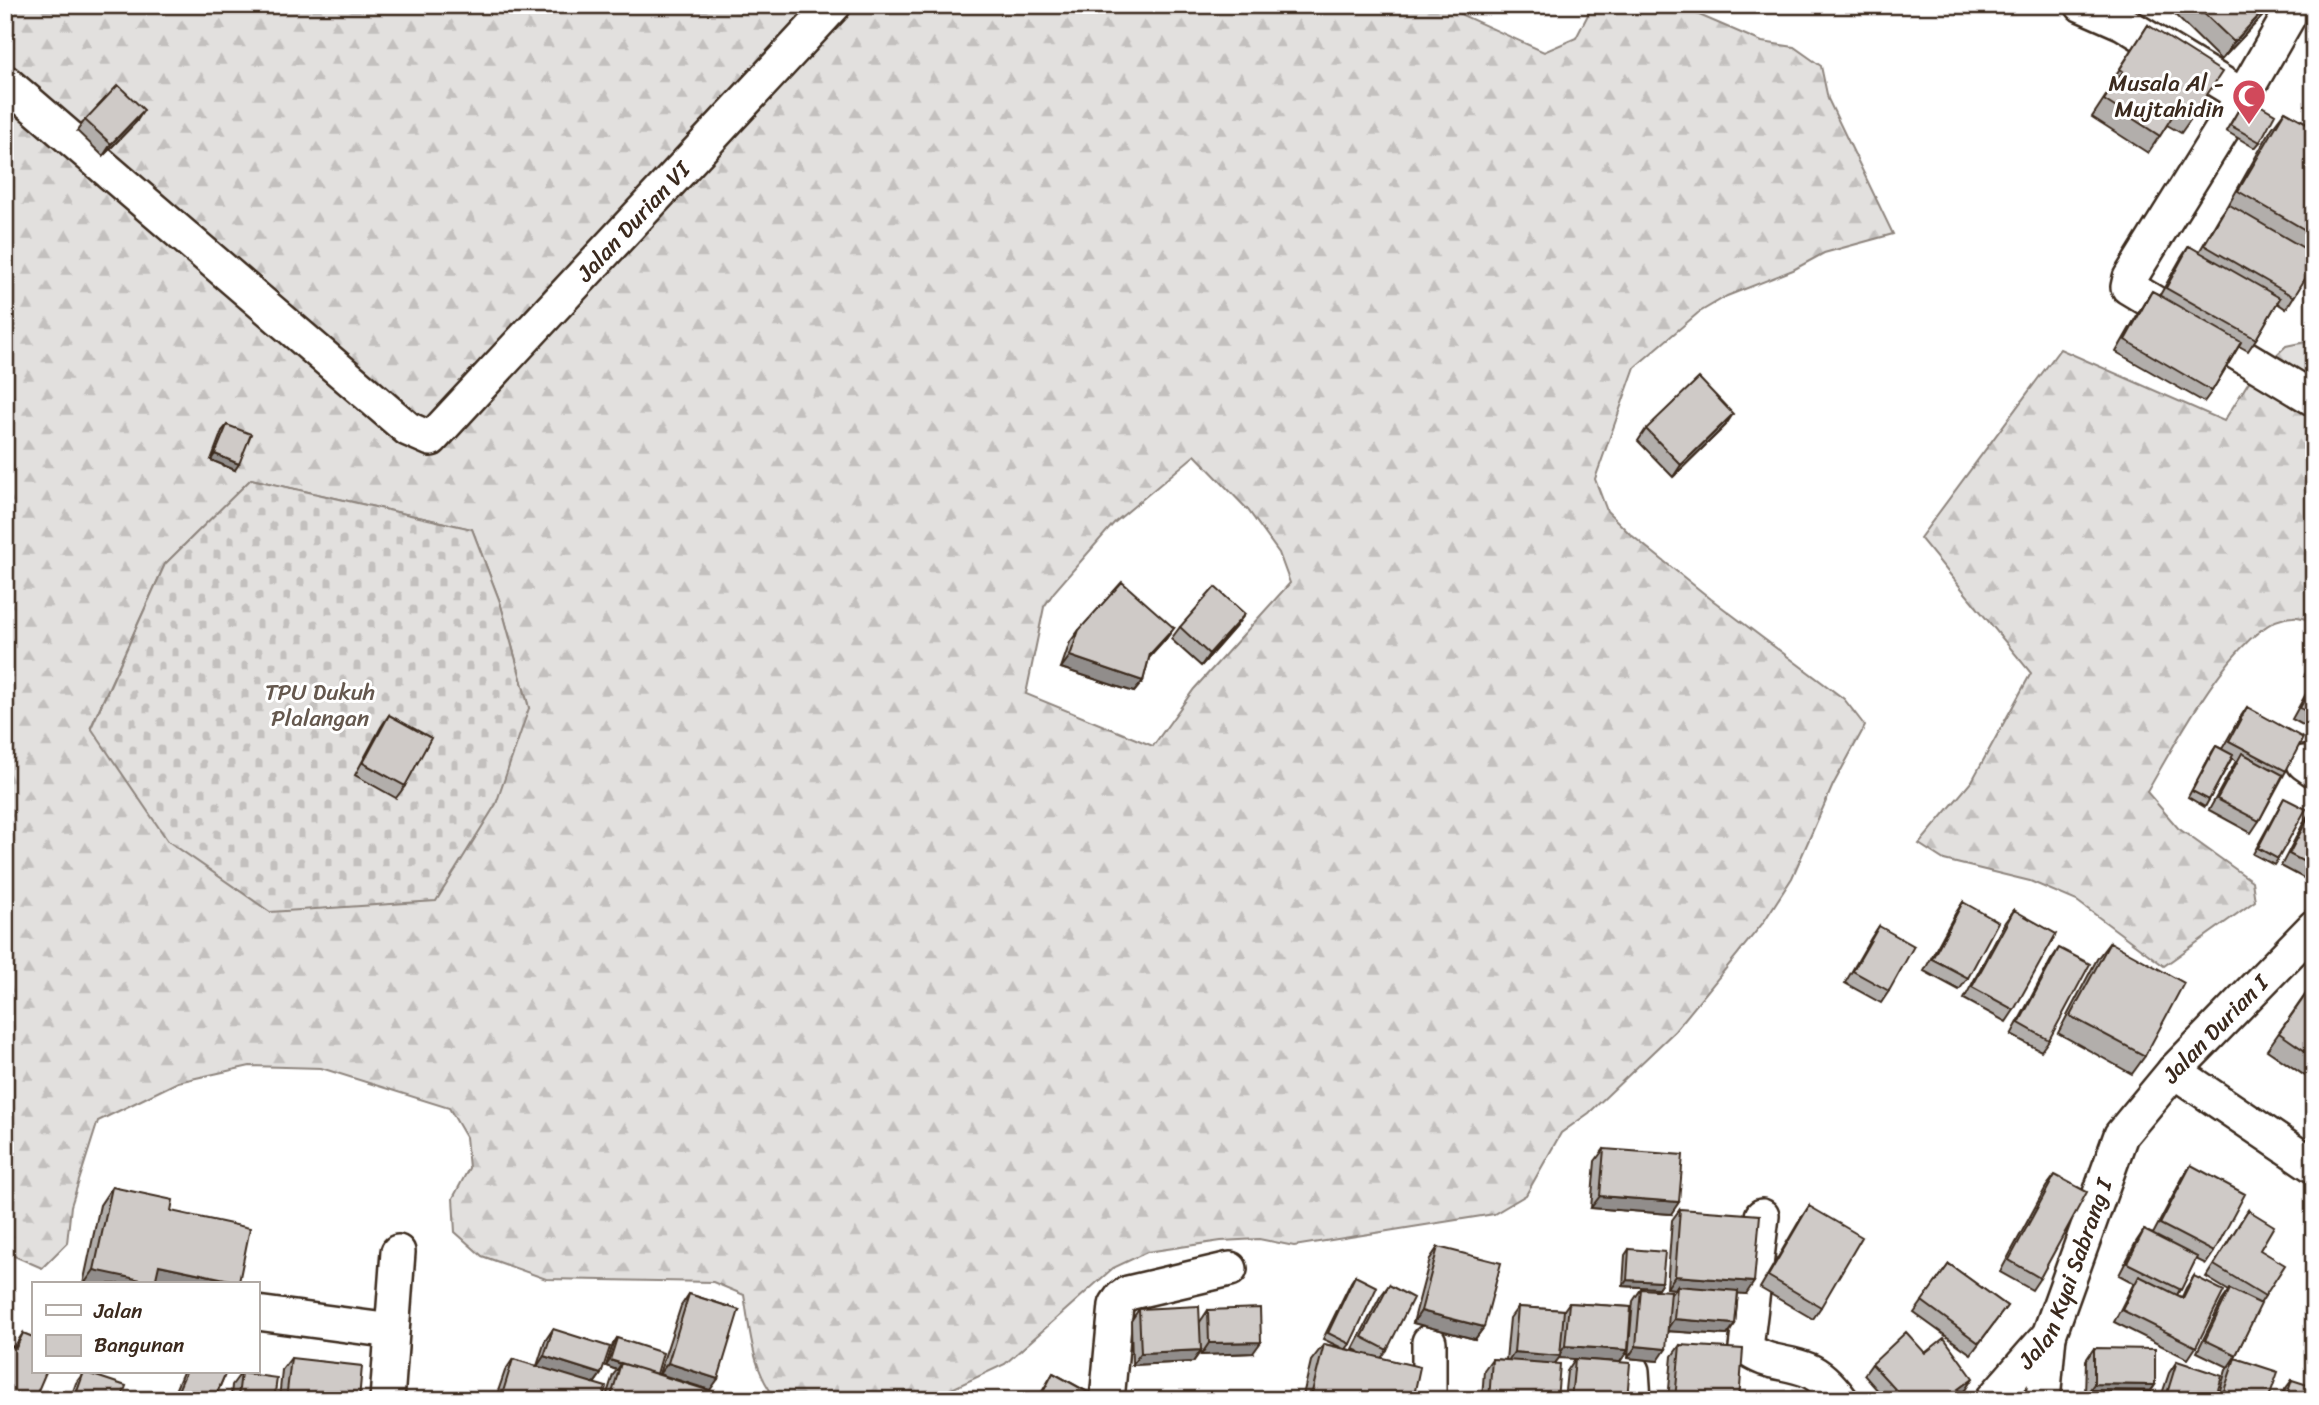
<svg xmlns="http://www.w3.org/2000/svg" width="2319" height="1405" font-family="Sriracha,sans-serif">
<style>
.forest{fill:url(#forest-firs);stroke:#8e857e;stroke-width:2;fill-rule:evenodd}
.cemetery{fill:url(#cemetery-stones);stroke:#8e857e;stroke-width:2}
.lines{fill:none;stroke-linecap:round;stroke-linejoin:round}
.street-casing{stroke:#3b2a1e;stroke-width:38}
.street{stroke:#fff;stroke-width:33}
.wall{fill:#b2aeab;stroke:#3b2a1e;stroke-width:2}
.shaded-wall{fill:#918d8b;stroke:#3b2a1e;stroke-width:2}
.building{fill:#cfcac7;stroke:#3b2a1e;stroke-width:2}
.labels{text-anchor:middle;stroke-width:6;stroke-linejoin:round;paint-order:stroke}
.poi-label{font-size:23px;fill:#3b2a1e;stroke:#fff;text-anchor:end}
.street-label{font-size:23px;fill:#3b2a1e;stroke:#fff}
.park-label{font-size:23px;fill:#65584e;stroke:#fff}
</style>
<defs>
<pattern id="forest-firs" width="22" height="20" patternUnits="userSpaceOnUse" patternTransform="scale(1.75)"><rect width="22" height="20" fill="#e2e0de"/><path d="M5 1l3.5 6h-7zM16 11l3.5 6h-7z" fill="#c3c0be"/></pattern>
<pattern id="cemetery-stones" width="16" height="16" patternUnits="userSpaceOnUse" patternTransform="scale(1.75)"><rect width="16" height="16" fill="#e2e0de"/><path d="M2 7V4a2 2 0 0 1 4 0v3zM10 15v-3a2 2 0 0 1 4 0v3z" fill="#c3c0be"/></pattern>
</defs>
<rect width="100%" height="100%" fill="#fff"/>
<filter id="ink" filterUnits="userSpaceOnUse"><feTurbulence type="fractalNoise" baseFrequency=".0143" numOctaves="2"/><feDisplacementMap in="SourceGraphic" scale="14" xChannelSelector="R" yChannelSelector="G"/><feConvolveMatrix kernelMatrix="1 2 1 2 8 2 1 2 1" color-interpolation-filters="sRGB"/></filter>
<g filter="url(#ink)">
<path class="forest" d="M5,5h1351l22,5 6,-5h66l12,10 82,37 32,-14 17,-33h83l86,37 32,5 27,19 7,33 65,135 -69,19 -31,17 -66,26 -29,17 -63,54 -40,112 12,32 23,23 81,65 133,100 21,27 -32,59 -41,93 -29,45 -88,108 -86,82 -28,20 -35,62 -32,19 -200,32 -35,-7 -38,2 -74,11 -34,16 -108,96 -62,29 -6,7h-160c-25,-29 -27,-70 -33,-105l-31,-13 -167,-3 -64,-23 -27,-24 -2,-34 16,-30 -3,-31 -17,-29 -128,-40 -71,-2 -72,16 -80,39 -27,85 -4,37 -25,25 -37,-16zM1195,455l53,55 31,43 11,30 -96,106 -41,57 -127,-52 18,-87 10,-15 60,-69zM251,479l221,50 28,73 29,106 -438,19 74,-163z
M2305,342h9v281c-6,-3 -15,-7 -21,-6 -54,0 -121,133 -146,175l31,36 74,53 3,20 -91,65 -87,-65 -47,-20 -86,-21 -25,-16 53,-63 59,-108 -111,-135 140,-189 164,72 26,-41 36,-34z"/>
<path class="cemetery" d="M251,479l221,50 28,73 29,106 -33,96 -60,97 -166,11 -102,-71 -77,-113 74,-164z"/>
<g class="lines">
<g class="street-casing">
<g id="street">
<path d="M2082,5l41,18 120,73"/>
<path d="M2295,5l-52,91 -113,182 -2,9 186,112"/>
<path id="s1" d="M5,82l403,347 23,10 403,-434"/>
<path d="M2304,763l10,7"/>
<path d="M2174,1071l140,95"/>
<path d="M1762,1216l-16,132c19,16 40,13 62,22 12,5 25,19 33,30"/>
<path d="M257,1313l135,18"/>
<path d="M1429,1342v58"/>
<path d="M1632,1371l2,29"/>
<path d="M387,1400l11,-148"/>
<path d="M1107,1400l9,-95 5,-7 7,-5 102,-24"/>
<path id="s2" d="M1992,1400l57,-65 72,-200 53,-64 140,-144"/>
<path d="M2043,1400l6,-65"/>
</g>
</g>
<use href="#street" class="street"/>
</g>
<path class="wall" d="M2165,5h108l-52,55z
M2148,25l45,91 -12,17 -14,-8 -19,28 -56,-36 19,-29 -3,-1z
M2246,97l14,45 -5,6 -29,-17z
M2285,111l29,16v137l-28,45 -9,-6 -21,36 -8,12 -9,-5 -27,45 -8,11 -88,-50 28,-49 8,-12 8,4 21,-37 8,-12 10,6 21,-36 9,-12 43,-76z
M85,120l51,2 -33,34 -26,-25z
M227,425l8,45 -24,-10 11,-29z
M1725,426l-52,51 -35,-36 8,-12z
M1236,626l-35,40 -30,-27 9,-12z
M1174,628l-9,12 -16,18 -6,23 -9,11 -73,-24 9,-26 9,-12z
M2314,659v72l-22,-12 21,-38 -9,-5z
M2247,707l39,64 -27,50 -8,12 -42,-23 27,-49 -4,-3 -27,49 -17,-10 24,-45 4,-6 6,3 17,-30z
M389,715l16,71 -9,12 -41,-23 26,-48z
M2284,798l-6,61 -4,6 -21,-11z
M2314,807v67l-5,7 -28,-15 25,-48z
M1963,902l5,76 -9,12 -35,-19 31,-57z
M2014,910v100l-8,12 -42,-23 41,-77z
M1879,926l10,65 -8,12 -36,-20 26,-45z
M2110,942l35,114 -13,18 -74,-41 39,-74z
M2059,948l-10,92 -8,11 -30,-16 40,-75z
M2314,982v100l-47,-32z
M1604,1149l67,65 -80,-6 4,-47z
M2191,1165l23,87 -8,12 -10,-5 -19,36 5,2 4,-9 8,-12 2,71 -8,12 -74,-37 20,-39 -15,-8 17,-33 8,-12 9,4 30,-57z
M2055,1175l-15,103 -8,12 -32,-18 46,-85z
M112,1187l59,24 66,73h-154l17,-79z
M1809,1206l12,101 -8,12 -53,-31 41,-70z
M1680,1209l66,85 -8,-1 -3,31 -8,11 -59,-4 -10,30 -30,-3 5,-57 8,-12 30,5 4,-5 -8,-1 5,-68z
M2248,1210l12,40 5,46 -5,8 -24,51 -8,12 -31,-15 25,-51 7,-10 -23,-14z
M1438,1247l46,80 -9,12 -62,-16 17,-64z
M1629,1249l33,33 -4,6 -35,-2 2,-31z
M1949,1264l58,42 -36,48 -57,-41z
M1355,1276l-5,68 -4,5 14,3 -7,-3 27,-52 9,-12 -2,65 -5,7 31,43h-111l9,-39 13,-17 18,4 -19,-9 28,-57z
M689,1294l50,16 -80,64 22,-68z
M1569,1303l62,4 -72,51 -4,5 2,37h-75l2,-30 8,-11 14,1 4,-42 8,-11 46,3z
M1139,1309l61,13 8,-12 45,43 -52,2v-4l-8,11 -61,3 -1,-44z
M553,1329l48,45 -7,10 8,16h-107l10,-29 8,-12 24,7 8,-25z
M23,1333l11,67 -20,-53z
M617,1338l40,36 82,26h-134l8,-25 4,-5 -11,-4 7,-22z
M1680,1345l59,55h-71l4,-44z
M2094,1348l61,37 -4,6 -67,9 3,-4h-2l1,-36z
M1925,1353l40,37 -4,3 2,1 -4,6h-73l-22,-25 8,-11z
M291,1358l68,42h-80l3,-30z
M2235,1358l33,42h-51l9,-30z
M1575,1359l52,41h-63l3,-29z
M2177,1361l38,39h-55l9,-27z
M84,1372l37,28h-51l6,-17z
M183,1372h43l-12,28h-43z
M241,1373l33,27h-53l4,-5 6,1 1,-11z
M1053,1373l49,27h-65z
M2292,1380l22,20h-33l2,-8z"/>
<path class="shaded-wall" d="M2269,5h4l-52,55 13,-18z
M144,110l-8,12 -33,34 8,-12z
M1733,414l-8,12 -52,51 8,-12z
M215,454l24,10 -4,6 -24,-10z
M1245,614l-9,12 -35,40 8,-12z
M1174,628l-9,12 -24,26 9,-12z
M1070,656l73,25 -9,11 -73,-24z
M1600,1196l79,6 -8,12 -80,-6z
M159,1265l80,17 -2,2h-153l10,-14z
M1675,1276l79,6 -8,12 -69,-5v-3l-2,3 -8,-1z
M1627,1280l35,2 -4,6 -35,-2z
M1421,1311l63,16 -9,12 -62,-16z
M1674,1319l61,5 -8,11 -61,-4z
M1261,1342l-8,11 -52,2 8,-12z
M1565,1346l63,4 -8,12 -61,-4 -7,9 -46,-3 8,-12 45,3z
M1636,1346l30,3 -8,12 -30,-3z
M1201,1350l-8,12 -61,3 9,-12z
M544,1356l57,18 -9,12 -56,-18z
M610,1360l11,4 -4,6 -11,-4z
M668,1363l50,16 -8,11 -51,-16z
M1973,1378l-8,12 -13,10 6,-11z
M2094,1384l61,1 -9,12 -55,-7 -4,6h-2z
M177,1393l16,7h-21z
M502,1395l17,5h-21z"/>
<path class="building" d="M2195,5h74l-35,37z
M2148,25l74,47 -29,44 -15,-9 -18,29 -56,-36 19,-29 -3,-2z
M118,85l26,25 -33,34 -26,-24z
M2246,97l29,17 -15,28 -30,-17z
M2285,111l29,16v108l-76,-44z
M2228,204l86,50v10l-20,33 -90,-52z
M2189,246l91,52 -24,41 -90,-51z
M2152,291l89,51 -29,49 -87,-51z
M1699,378l34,36 -52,51 -35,-36z
M227,425l24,9 -12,30 -24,-10z
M1122,582l52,46 -24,26 -7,27 -73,-25 9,-26z
M1215,587l30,27 -36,40 -29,-27z
M2314,660v13l-6,-3z
M2314,683v32l-14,-7z
M2247,707l56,31 -17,33 -57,-30z
M389,715l42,23 -26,48 -42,-23z
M2216,746l17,9 -24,45 -17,-9z
M2242,753l41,22 -24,46 -42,-22z
M2284,798l22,11 -28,50 -20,-11z
M2314,807v60l-25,-13z
M1963,902l35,20 -30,56 -36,-19z
M2014,910l42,24 -42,76 -42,-23z
M1879,926l35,20 -25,45 -36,-20z
M2110,942l74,41 -39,73 -75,-40z
M2059,948l31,16 -41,76 -30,-17z
M2314,983v74l-35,-24z
M1604,1149l79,6 -4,47 -79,-6z
M2191,1165l54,29 -31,58 -54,-28z
M2055,1175l32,17 -47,86 -31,-18z
M112,1187l61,13 -2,11 79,17 -11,54 -80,-17 -4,18 -61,-13z
M1809,1206l53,31 -41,70 -53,-31z
M1680,1209l80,6 -6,67 -79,-6z
M2248,1210l26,16 -14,24 25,15 -20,31 -51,-31z
M2144,1230l53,27 -16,33 -54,-27z
M1438,1247l63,16 -17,64 -63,-16z
M1629,1249l36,3 -3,30 -35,-2z
M1949,1264l58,42 -28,37 -57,-42z
M1355,1276l22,11 -27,57 -22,-11z
M2139,1276l44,22 11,-22 30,15 -28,56 -74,-37z
M1389,1285l24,13 -26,52 -25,-13z
M1677,1286l61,5 -3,33 -61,-5z
M1641,1289l30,2 -5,58 -30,-3z
M2230,1289l31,15 -25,51 -31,-15z
M689,1294l50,16 -21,69 -50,-16z
M1569,1303l62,4 -3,43 -63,-4z
M1199,1306l2,44 -60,3 -2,-44z
M1518,1307l46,3 -4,46 -46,-4z
M1260,1308l1,34 -52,1 -1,-33z
M553,1329l57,18 -9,27 -57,-18z
M1906,1332l19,21 19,-15 29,40 -15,11 5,5 -6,6h-52l-33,-36z
M23,1333l10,4v35h13l-12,28h-29v-57l11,5z
M617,1338l46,15 -6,21 -47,-14z
M1324,1344l96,23 -7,33h-103z
M1680,1345l63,4 -4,51h-64z
M2094,1348l61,1v36l-61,-1z
M291,1358l71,8 -3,34h-73z
M2235,1358l43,14 -10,28h-47z
M513,1359l93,28 -4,13h-83l-17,-5z
M1492,1359l68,5 -3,36h-68z
M1575,1359l55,4 -3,37h-56z
M2177,1361l45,15 -7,24h-50z
M621,1363l118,37h-129z
M84,1372l42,14 -5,14h-47z
M186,1372h40l-12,28h-21l-16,-7z
M241,1373l36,5 -3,22h-50l1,-5 13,2z
M1053,1373l49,27h-63z
M2292,1380l22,7v13h-29z
M2091,1390l60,1v9h-60z"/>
</g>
<defs>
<g id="mosque-pin" transform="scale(1.75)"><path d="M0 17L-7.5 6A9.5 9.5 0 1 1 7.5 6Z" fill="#d1495b" stroke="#fff"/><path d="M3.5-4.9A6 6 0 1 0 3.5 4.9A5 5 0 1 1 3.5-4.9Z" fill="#fff"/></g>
</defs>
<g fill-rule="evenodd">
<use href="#mosque-pin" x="2249" y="96"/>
</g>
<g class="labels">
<g class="poi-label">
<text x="2224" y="91">Musala Al -<tspan x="2224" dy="26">Mujtahidin</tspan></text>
</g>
<g class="street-label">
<text dy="8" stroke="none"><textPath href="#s1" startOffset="854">Jalan Durian VI</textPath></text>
<text dy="8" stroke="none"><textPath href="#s2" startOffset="441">Jalan Durian I</textPath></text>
<text dy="8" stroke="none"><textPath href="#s2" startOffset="149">Jalan Kyai Sabrang I</textPath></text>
</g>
<g class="park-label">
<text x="320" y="700">TPU Dukuh<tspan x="320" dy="26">Plalangan</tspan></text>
</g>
</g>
<rect width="2319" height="1405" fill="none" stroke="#fff" stroke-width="28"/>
<rect x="14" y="14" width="2291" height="1377" fill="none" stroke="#3b2a1e" stroke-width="2.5" filter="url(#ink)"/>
<rect x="32" y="1282" width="228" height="91" fill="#ffffff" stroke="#b1aaa5" stroke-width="2"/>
<rect x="46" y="1305" width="35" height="10" fill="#ffffff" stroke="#b1aaa5" stroke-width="2"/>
<text x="94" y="1318" font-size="21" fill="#3b2a1e">Jalan</text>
<rect x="46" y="1335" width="35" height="21" fill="#cfcac7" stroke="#b1aaa5" stroke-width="2"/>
<text x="94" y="1352" font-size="21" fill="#3b2a1e">Bangunan</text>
</svg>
